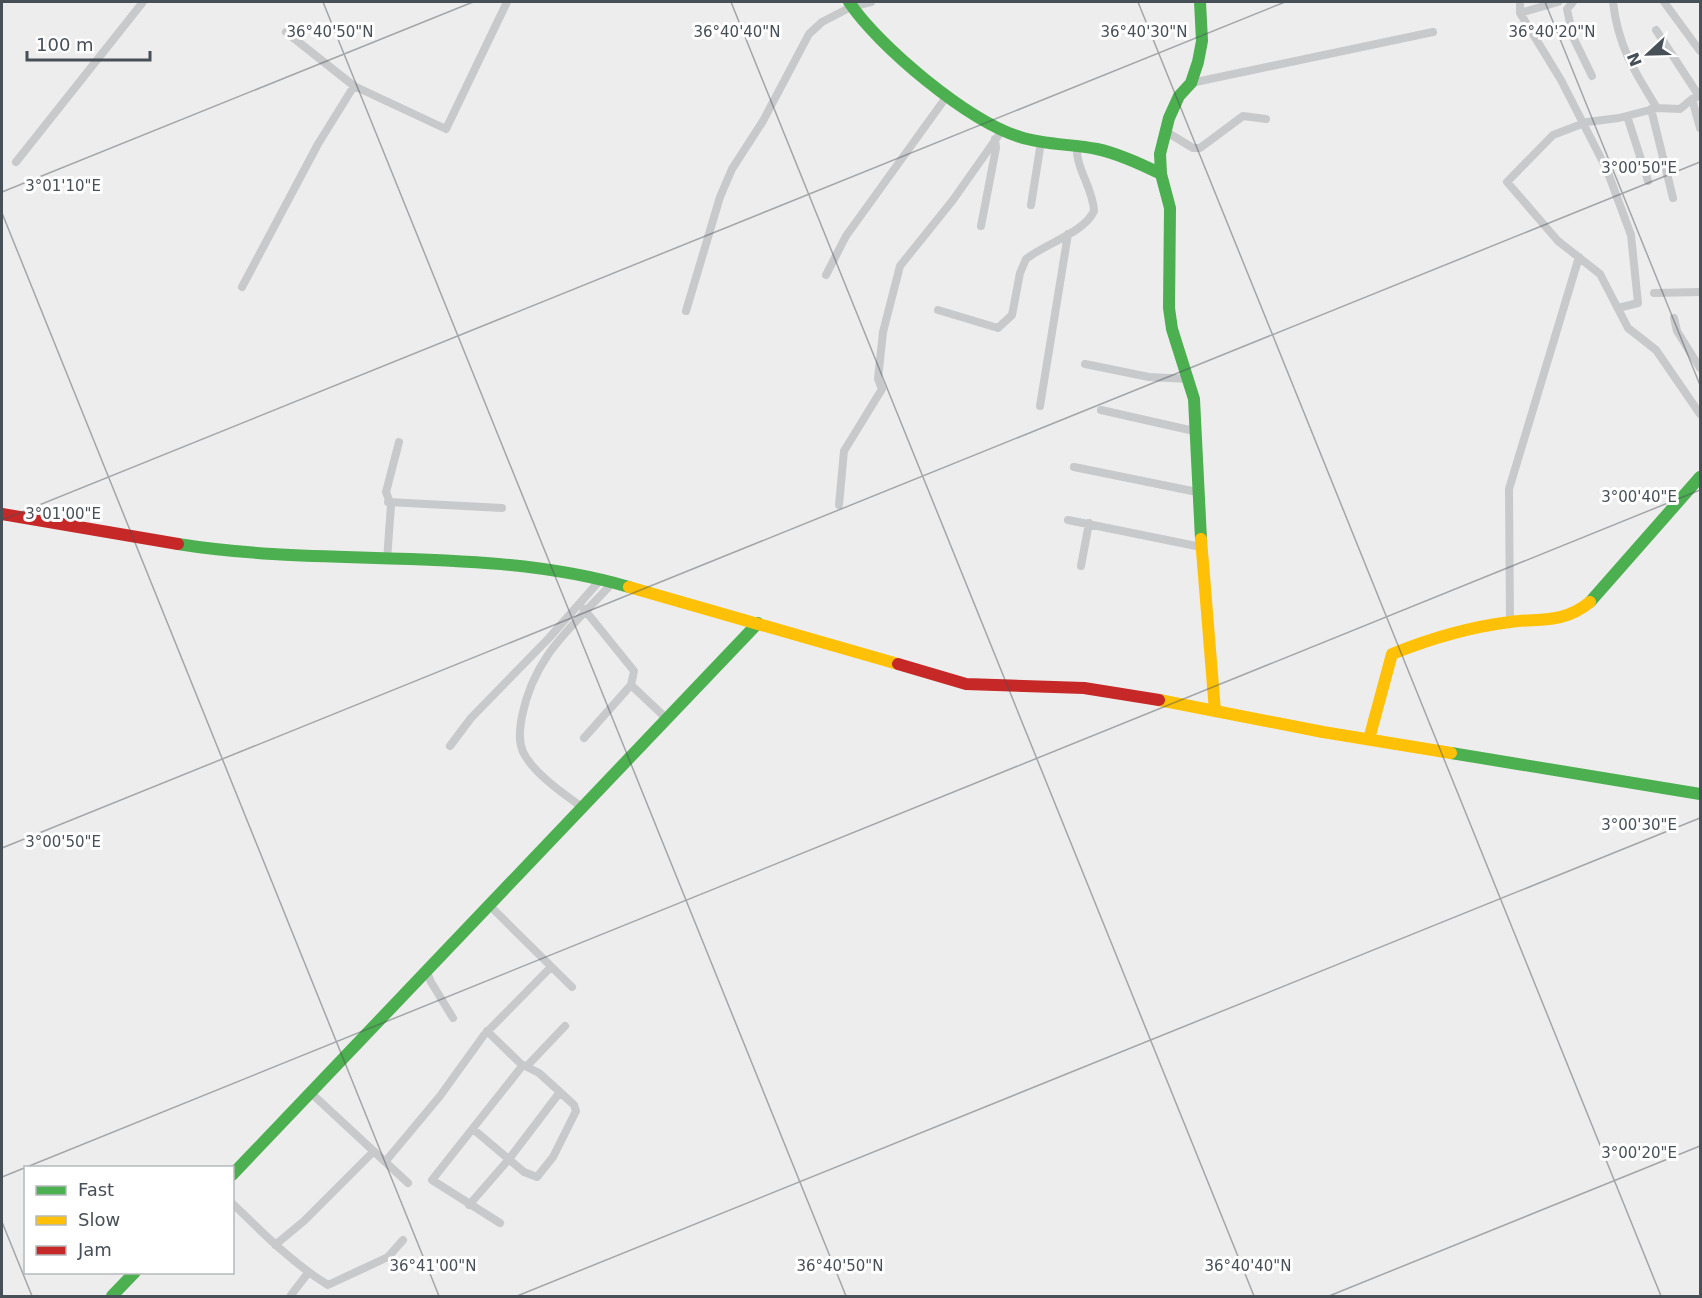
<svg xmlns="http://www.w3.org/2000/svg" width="1702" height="1298" font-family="'DejaVu Sans',sans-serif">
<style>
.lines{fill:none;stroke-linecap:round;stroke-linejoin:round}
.street{stroke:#c8c9cb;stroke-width:8}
.fast{stroke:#4caf50;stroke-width:12}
.slow{stroke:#ffc107;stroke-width:12}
.jam{stroke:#c62828;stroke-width:12}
.ticks{fill:none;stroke:#474f57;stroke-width:1.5;stroke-opacity:0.45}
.ticks-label{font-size:15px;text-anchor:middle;fill:#474f57;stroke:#fff;stroke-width:6;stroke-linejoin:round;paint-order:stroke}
</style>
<rect width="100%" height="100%" fill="#eeeded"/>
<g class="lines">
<path class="street" d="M1520,2v11l41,67 46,90 24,65 7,68 -20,5
M1573,2l-6,7 6,28 19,39
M1613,2c5,44 21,69 44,106
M1664,2l36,49
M1520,13l38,-11
M1656,30l43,66
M286,32l68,54 92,43 61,-127
M1191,83l242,-51
M1695,98l-3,1 8,29
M1692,99l-12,10 -23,-1 -38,10 -32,4 -34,13 -46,47 51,59 42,33 28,54 28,22 44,64
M1651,109l22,89
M1627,116l21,65
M1165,131l28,17h7l43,-32 23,3
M16,162l127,-160
M1031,205l10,-63
M981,226l15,-78 -1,-9
M826,275l20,-39 101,-140
M242,287l76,-143 36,-58
M1654,293l46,-1
M938,310l60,18 14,-13 8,-42 6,-14c20,-16 58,-26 68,-48 -1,-24 -19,-43 -17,-65
M686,311l34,-114 12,-28 31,-48 46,-87 13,-12 29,-15 20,-5
M1674,318l3,13 23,37
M1085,364l64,13 40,2
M1040,406l28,-172
M1101,410l93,21
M1074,467l123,25
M388,502l114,6
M839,505l5,-54 38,-62 -4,-10 5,-47 17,-66 53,-66 50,-71
M1068,520l133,27
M387,560l4,-55 -5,-13 13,-50
M1081,566l8,-43
M1510,622l-1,-133 70,-232
M631,685l36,34
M584,738l47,-53 3,-14 -50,-62
M450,746l21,-28 78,-80 53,-60
M583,808c-19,-14 -49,-34 -60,-56 -5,-12 -3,-24 -1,-36 13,-63 51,-89 92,-135
M488,904l84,83
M426,970l5,12 22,36
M527,1066l38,-40
M311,1093l97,90
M473,1129l51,43 13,5 16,-20 23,-46 -2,-6 -14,-13 -21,-19 -18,-9 -34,-33
M385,1162l55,-66 44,-61 67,-68
M232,1203c31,30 60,60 96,82l60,-28 15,-17
M469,1205l40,-46 51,-67
M500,1223l-68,-43 91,-115
M275,1245l29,-24 70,-70
M291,1295l17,-22"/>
<path class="fast" d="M849,2c30,45 119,119 171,135 25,8 52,7 77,12 23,5 44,15 64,25
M1200,2l2,39 -4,21 -7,21 -12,13 -10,22 -9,36 1,20 9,34 -1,100 3,21 22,70 7,140
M178,544c148,24 308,1 451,43
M1590,602l110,-125
M1451,753l249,41
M232,1175l526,-552
M112,1296l23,-24"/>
<path class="slow" d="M1201,539l14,172
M629,587l269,77
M1159,700l164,32 128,21
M1369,739l23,-85c37,-15 78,-27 118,-32 30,-4 53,2 80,-20"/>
<path class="jam" d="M2,514l176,30
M898,664l68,20 118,4 75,12"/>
</g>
<path class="ticks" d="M323,2l523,1294M731,2l523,1294M1138,2l523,1294M1545,2l155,383M2,192l471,-190M2,213l437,1083M2,520l1283,-518M2,848l1698,-686M2,1177l1698,-687M2,1222l30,74M517,1296l1183,-478M1329,1296l371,-150"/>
<g class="ticks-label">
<text x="330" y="37">36°40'50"N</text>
<text x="1144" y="37">36°40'30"N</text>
<text x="737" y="37">36°40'40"N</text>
<text x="1552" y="37">36°40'20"N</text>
<text x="1639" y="173">3°00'50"E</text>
<text x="63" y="191">3°01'10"E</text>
<text x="1639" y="502">3°00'40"E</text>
<text x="63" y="519">3°01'00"E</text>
<text x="1639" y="830">3°00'30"E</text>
<text x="63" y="847">3°00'50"E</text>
<text x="1639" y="1158">3°00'20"E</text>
<text x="433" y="1271">36°41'00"N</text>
<text x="840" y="1271">36°40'50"N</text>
<text x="1248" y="1271">36°40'40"N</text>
</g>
<rect width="1702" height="1298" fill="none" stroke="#474f57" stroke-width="6"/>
<rect x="24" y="1166" width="210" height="108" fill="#ffffff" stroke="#b5b9bc" stroke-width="1.5"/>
<rect x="36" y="1186" width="30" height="9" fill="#4caf50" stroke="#b5b9bc" stroke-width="1.5"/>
<text x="78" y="1196" font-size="18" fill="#474f57">Fast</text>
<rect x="36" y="1216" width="30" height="9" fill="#ffc107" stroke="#b5b9bc" stroke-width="1.5"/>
<text x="78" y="1226" font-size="18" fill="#474f57">Slow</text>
<rect x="36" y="1246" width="30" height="9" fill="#c62828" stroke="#b5b9bc" stroke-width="1.5"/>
<text x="78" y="1256" font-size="18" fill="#474f57">Jam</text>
<g transform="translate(1648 54) rotate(248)" stroke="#ffffff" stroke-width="4.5" paint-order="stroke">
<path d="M0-4.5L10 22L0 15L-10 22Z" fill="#474f57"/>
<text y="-9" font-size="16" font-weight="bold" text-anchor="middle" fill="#474f57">N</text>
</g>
<path d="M27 51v9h123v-9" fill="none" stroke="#474f57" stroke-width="3"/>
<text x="36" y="51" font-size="18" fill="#474f57" stroke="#ffffff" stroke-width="4.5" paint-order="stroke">100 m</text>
</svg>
